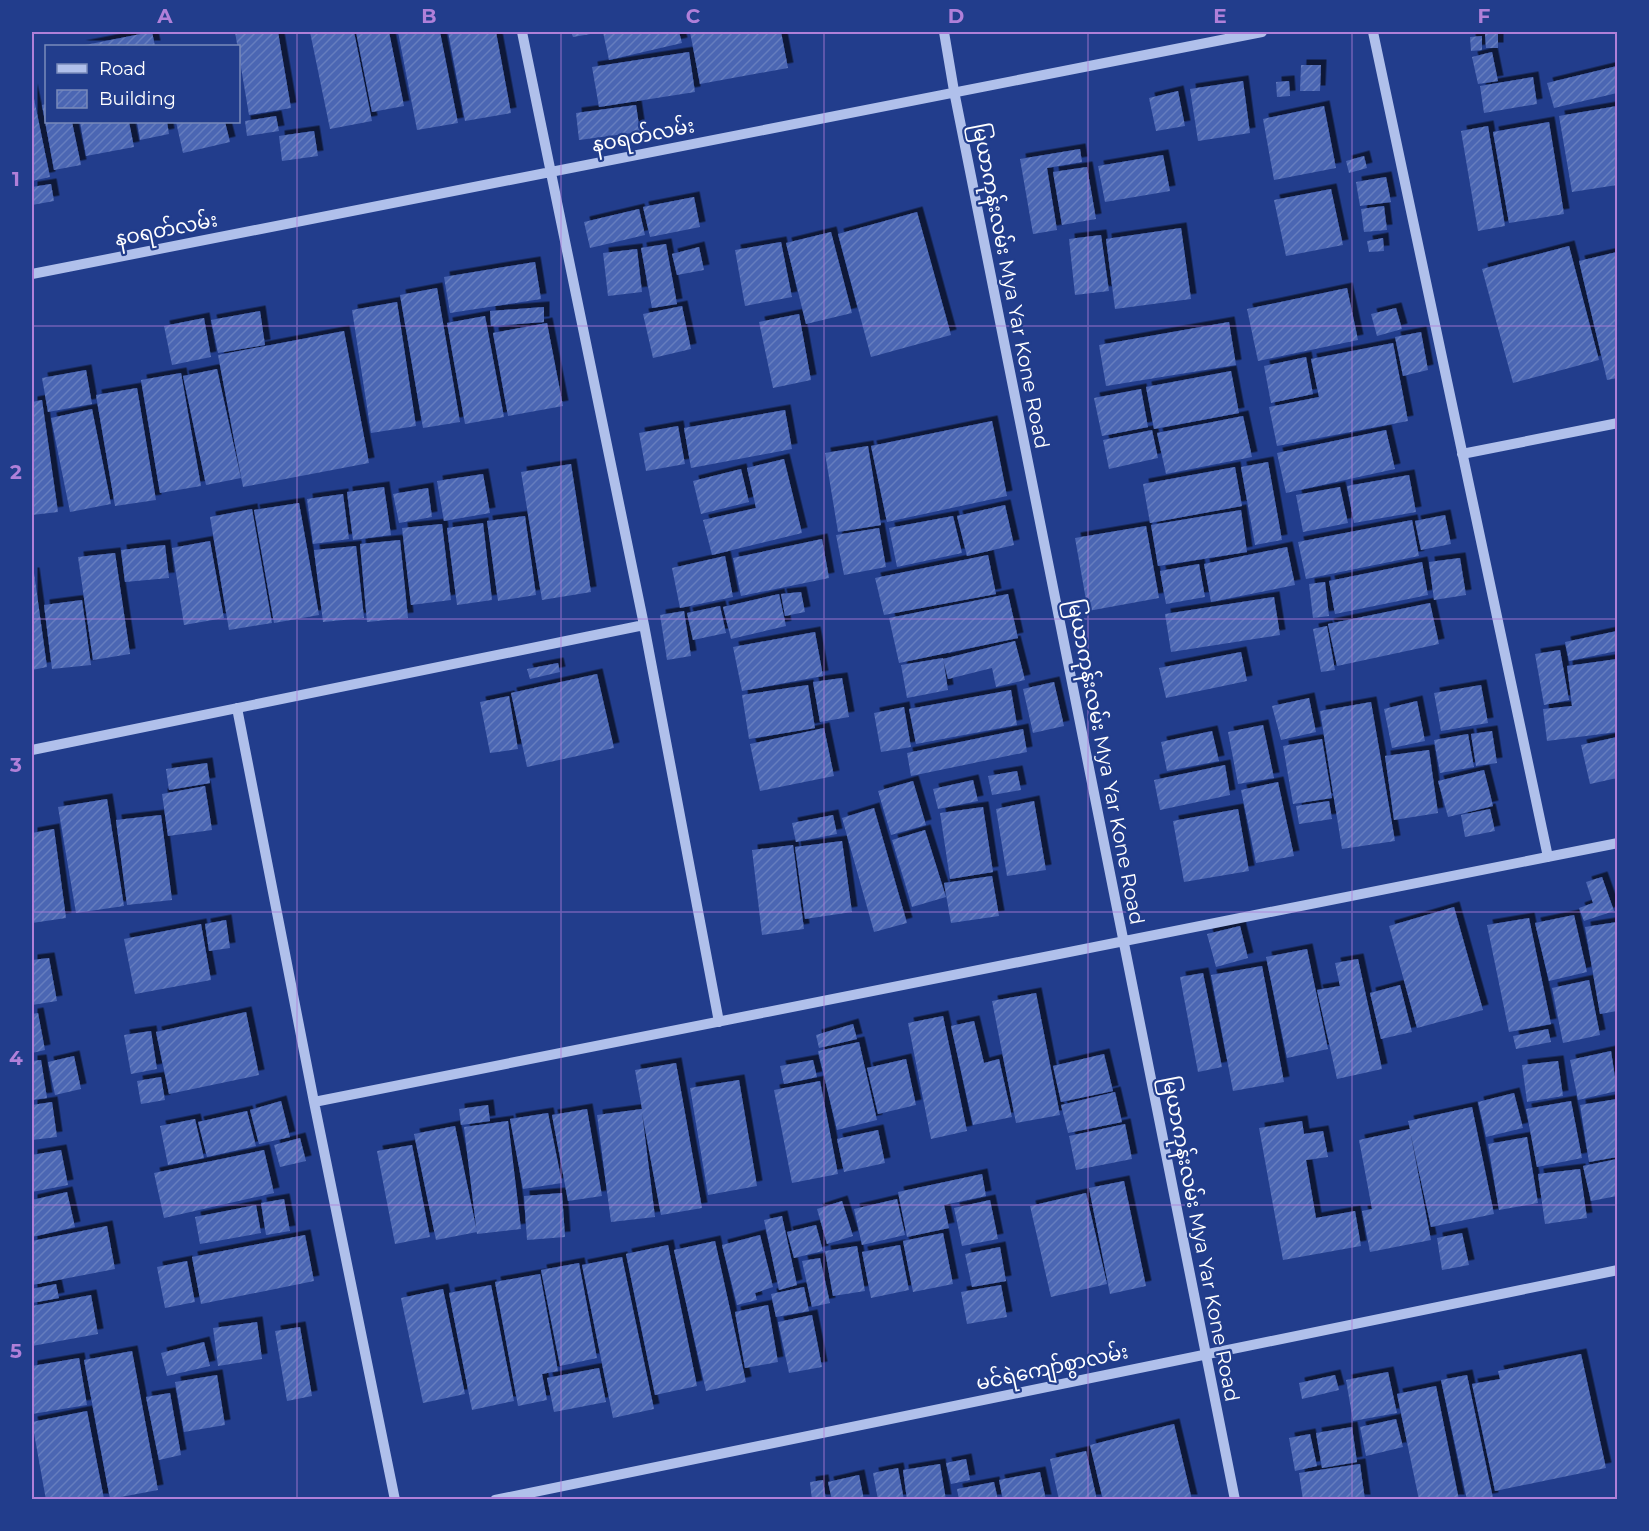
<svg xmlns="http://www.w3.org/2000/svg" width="1649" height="1531" font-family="Montserrat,'Noto Sans Myanmar',sans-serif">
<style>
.building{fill:url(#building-hatch);filter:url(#shadow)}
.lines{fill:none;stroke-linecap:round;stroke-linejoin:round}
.minor{stroke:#b0c0eb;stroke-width:10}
.grid{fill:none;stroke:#b080d9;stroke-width:1.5;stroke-opacity:0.55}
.labels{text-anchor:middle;stroke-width:4.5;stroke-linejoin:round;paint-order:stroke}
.street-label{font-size:20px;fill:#fff;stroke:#223d8c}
.neatline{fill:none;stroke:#b080d9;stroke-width:2}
.grid-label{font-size:20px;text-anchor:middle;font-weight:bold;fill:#b080d9}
</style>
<defs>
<pattern id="building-hatch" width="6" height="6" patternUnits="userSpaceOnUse" patternTransform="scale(1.5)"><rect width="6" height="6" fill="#4b66b3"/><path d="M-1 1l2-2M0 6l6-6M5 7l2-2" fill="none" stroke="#667dbe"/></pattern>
<filter id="shadow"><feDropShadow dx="5.5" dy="-5.5" stdDeviation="0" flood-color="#0009"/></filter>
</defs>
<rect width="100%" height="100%" fill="#223d8c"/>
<path class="building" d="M151,32h1l3,14h-75z
M235,32h43l13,76 -42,7z
M310,32h44l18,89 -42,8z
M356,32h33l15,74 -32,6z
M398,32h42l18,91 -41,7z
M448,32h48l15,81 -46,8z
M571,32h25v1l-23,4z
M603,32h76l3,11 -73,17z
M690,32h91l7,36 -88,16z
M1498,33v15h-12l-1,-14z
M1482,36v14l-11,1 -1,-14z
M689,52l6,40 -96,15 -7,-40z
M1492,52l6,29 -20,3 -6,-27z
M1301,65h20l-1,26h-20z
M1617,66v27l-63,15 -7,-25z
M1533,77l4,27 -53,9 -4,-27z
M1243,81l7,52 -52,8 -8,-52z
M1289,81l1,15 -13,1 -1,-15z
M32,89l18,88 -18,4z
M1178,91l7,35 -29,5 -7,-33z
M46,104v18h26l9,43 -27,5 -12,-65z
M636,105l4,27 -61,8 -3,-27z
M1324,106l12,62 -62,12 -11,-61z
M1617,106v79l-45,7 -13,-76z
M276,116l3,15 -32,5 -2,-15z
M80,122h49l5,25 -48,9z
M137,122h30l2,12 -29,6z
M176,122h49l5,20 -47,11z
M1549,122l15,92 -55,9 -16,-91z
M1488,126l17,100 -27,5 -17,-100z
M314,131l4,25 -36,5 -3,-25z
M1080,149l2,13 -35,6 10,62 -24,4 -13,-75z
M1163,155l7,36 -65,11 -7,-36z
M1364,156l3,12 -18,5 -3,-12z
M1087,167l9,52 -34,6 -9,-53z
M1386,177l5,25 -31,4 -4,-24z
M51,184l3,17 -22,4v-18z
M1331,189l12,56 -57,11 -12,-56z
M694,197l6,30 -50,10 -7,-30z
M1384,206l3,24 -23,2 -3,-23z
M639,209l6,26 -55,13 -6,-26z
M917,212l34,123 -80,22 -33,-123z
M1181,228l10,71 -76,10 -9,-70z
M831,232l21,81 -46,11 -20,-81z
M1101,235l8,56 -34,4 -6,-56z
M1383,238l1,13 -15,1 -2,-11z
M781,242l11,55 -47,9 -10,-56z
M666,244l11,60 -25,4 -11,-60z
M1569,246l30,114 -86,23 -31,-114z
M699,247l5,23 -27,5 -5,-21z
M637,249l5,43 -34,4 -5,-43z
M1617,252v126l-10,2 -28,-119z
M535,262l6,37 -91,14 -6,-36z
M437,288l23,134 -37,6 -23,-133z
M1347,288l11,52 -100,21 -11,-52z
M397,302l19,124 -45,7 -19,-123z
M682,306l9,43 -38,9 -10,-44z
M544,307v15l-53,4 -1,-15z
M1396,308l6,21 -25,7 -6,-22z
M260,311l5,34 -47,8 -7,-33z
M799,314l12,66 -38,8 -14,-66z
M485,316l19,101 -39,7 -18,-101z
M204,318l7,39 -39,8 -8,-39z
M1229,322l7,43 -130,21 -7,-41z
M547,323l16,83 -55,10 -15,-83z
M344,331l25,132 -126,24 -25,-132z
M1421,332l7,38 -25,6 -8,-39z
M1393,343l15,78 -131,25 -8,-39 50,-10 -8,-38z
M1306,357l7,37 -42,9 -7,-37z
M217,369l24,109 -35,7 -23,-109z
M86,370l6,34 -44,8 -6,-34z
M1231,371l8,42 -85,16 -8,-42z
M181,373l20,113 -41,7 -19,-113z
M137,388l19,112 -41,6 -19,-111z
M1141,389l7,38 -46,9 -8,-38z
M42,400l16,112 -26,3v-113z
M92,409l19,95 -41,8 -19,-94z
M785,410l7,39 -101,19 -7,-40z
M1243,416l9,41 -86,17 -9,-41z
M992,421l15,75 -120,26 -16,-76z
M678,426l7,38 -39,7 -7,-38z
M1152,430l6,28 -49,11 -6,-29z
M1386,430l9,39 -109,24 -9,-40z
M868,446l13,79 -43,7 -13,-79z
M784,459l18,74 -90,22 -9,-35 53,-12 -9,-40z
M1268,462l14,78 -27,5 -14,-78z
M571,464l20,128 -49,8 -21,-128z
M1235,467l7,39 -92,17 -7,-39z
M741,469l8,33 -48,12 -8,-33z
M483,474l7,39 -46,8 -7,-40z
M1409,475l7,37 -62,11 -7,-37z
M384,487l7,48 -38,5 -6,-48z
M1340,487l8,36 -45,9 -7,-37z
M428,488l4,29 -33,6 -6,-29z
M343,494l6,45 -36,5 -6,-45z
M299,503l20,112 -45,8 -20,-113z
M1005,505l9,40 -47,11 -10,-40z
M252,509l20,114 -43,7 -19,-113z
M1241,510l6,42 -89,14 -7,-41z
M1445,515l6,29 -30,6 -6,-29z
M525,516l11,79 -38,6 -11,-80z
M953,516l9,37 -65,14 -8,-39z
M1412,520l7,36 -113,23 -8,-37z
M483,523l9,77 -35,5 -10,-77z
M442,524l9,76 -40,5 -9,-77z
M1146,526l13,72 -71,13 -13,-73z
M879,528l7,39 -42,8 -8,-40z
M822,539l7,39 -88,18 -8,-38z
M400,540l8,78 -41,4 -7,-78z
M210,541l14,77 -40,7 -12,-77z
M165,545l4,33 -44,4 -4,-32z
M356,546l8,72 -41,4 -9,-72z
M1287,547l8,38 -84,17 -7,-38z
M115,553l15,101 -37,6 -15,-103z
M988,555l8,39 -112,21 -9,-37z
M725,556l8,41 -53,11 -8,-40z
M1460,558l6,37 -32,5 -5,-38z
M1422,562l6,33 -93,19 -6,-33z
M1199,564l6,33 -39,7 -6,-33z
M32,573h2l13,94 -15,3z
M1325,582l4,34 -16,2 -4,-34z
M801,592l4,20 -20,4 -4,-22z
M779,594l7,32 -55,13 -8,-32z
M1008,594l10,44 -119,25 -10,-45z
M1274,597l6,38 -109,17 -6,-38z
M82,600l9,65 -39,4 -8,-64z
M1430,603l9,41 -102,22 -9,-42z
M720,606l6,27 -33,7 -6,-27z
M684,611l7,45 -24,4 -7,-45z
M1327,626l8,44 -14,2 -8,-43z
M1617,631v20l-48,10 -4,-19z
M815,632l8,44 -81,15 -9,-44z
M1015,641l10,39 -29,7 -4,-19 -44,11 -5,-20z
M1560,650l9,50 -25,5 -9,-51z
M1241,652l6,29 -81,17 -7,-30z
M943,658l5,32 -41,8 -6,-33z
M1617,659v73l-70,9 -4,-32 29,-3 -5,-40z
M558,663l2,9 -30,7 -3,-10z
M597,674l17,74 -87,19 -16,-74z
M842,678l7,39 -29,5 -7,-40z
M1054,682l10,44 -31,7 -10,-44z
M808,685l7,43 -66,11 -7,-44z
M1481,685l7,38 -47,8 -7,-38z
M1011,690l6,35 -101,19 -7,-35z
M509,696l9,53 -28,4 -10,-51z
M1309,698l7,34 -35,8 -9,-34z
M1417,701l8,40 -33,7 -8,-39z
M1371,702l24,139 -53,8 -22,-138z
M904,707l7,40 -30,5 -7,-39z
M1263,725l11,53 -36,6 -10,-52z
M824,728l10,48 -74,15 -10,-47z
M1023,729l4,23 -116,24 -4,-23z
M1212,731l7,30 -52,10 -6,-29z
M1492,731l5,32 -21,3 -5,-32z
M1468,734l6,33 -34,6 -6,-33z
M1617,737v41l-27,6 -9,-39z
M1322,739l10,59 -39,6 -10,-58z
M1429,750l9,63 -44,7 -9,-64z
M207,763l3,20 -41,7 -3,-21z
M1225,765l5,30 -70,15 -6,-30z
M1484,770l9,36 -45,11 -10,-36z
M1017,771l4,19 -29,5 -4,-19z
M973,780l5,21 -40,8 -5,-20z
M913,781l13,44 -35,10 -13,-44z
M1278,782l16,74 -38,7 -15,-73z
M205,786l7,44 -44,6 -6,-42z
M107,799l17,107 -48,7 -18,-106z
M1034,801l12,69 -39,6 -11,-67z
M1329,801l3,18 -33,5 -3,-18z
M983,807l10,65 -43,7 -10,-66z
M874,808l33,115 -33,9 -32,-114z
M1238,809l11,62 -65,11 -11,-61z
M1490,809l5,22 -30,6 -4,-22z
M161,815l11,85 -45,5 -11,-85z
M833,815l4,19 -41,8 -4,-19z
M54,829l12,89 -34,5v-90z
M925,830l21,67 -34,10 -20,-67z
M842,841l10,71 -47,7 -10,-72z
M793,845l11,84 -42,6 -10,-85z
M992,876l7,40 -48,7 -7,-40z
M1602,877l12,34 -30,10 -5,-13 14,-5 -7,-21z
M1454,907l29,103 -66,18 -28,-102z
M1574,915l13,57 -38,9 -14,-58z
M1529,918l22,106 -42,8 -22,-107z
M226,920l4,28 -21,3 -4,-27z
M1617,922v89l-17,3 -15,-87z
M201,924l10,56 -76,14 -11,-55z
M1240,926l8,32 -32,9 -9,-33z
M1307,949l21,100 -41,9 -21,-101z
M49,958l8,43 -25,4v-45z
M1358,959l24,110 -45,10 -20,-89 23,-4 -5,-23z
M1262,966l22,116 -51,9 -22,-116z
M1203,973l19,94 -24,5 -18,-95z
M1589,980l11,55 -37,8 -11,-55z
M1400,985l12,47 -31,7 -11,-46z
M1036,993l24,122 -44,8 -24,-122z
M246,1012l13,63 -90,19 -13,-62z
M38,1013l7,37 -13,3v-39z
M943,1016l24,115 -36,8 -23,-116z
M974,1021l10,42 15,-4 13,58 -39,8 -22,-99z
M853,1024l4,15 -38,9 -3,-13z
M1548,1029l3,13 -35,7 -3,-13z
M151,1031l6,38 -26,5 -7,-39z
M859,1042l18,78 -40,10 -19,-79z
M1611,1051l6,40 -39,9 -8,-40z
M1104,1054l9,37 -52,11 -8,-36z
M74,1056l7,33 -26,6 -7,-33z
M906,1059l10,46 -38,9 -11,-46z
M41,1060l6,38 -15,2v-39z
M813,1060l4,17 -33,7 -4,-18z
M1558,1061l5,35 -36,6 -5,-37z
M676,1063l26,145 -41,7 -19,-102 13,104 -44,5 -14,-107 45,-6 -7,-39z
M161,1077l4,23 -24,4 -4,-23z
M739,1080l18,106 -49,9 -18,-107z
M820,1081l18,93 -46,9 -18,-93z
M1115,1092l7,30 -54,11 -7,-28z
M1514,1093l9,35 -37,9 -8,-35z
M1617,1099v58l-28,5 -9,-57z
M281,1101l9,36 -31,7 -9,-34z
M1571,1101l11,57 -45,9 -11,-58z
M52,1102l5,35 -25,3v-35z
M488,1105l2,16 -29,4 -2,-16z
M1472,1107l22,107 -63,13 -21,-96 21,109 -61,12 -8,-41 10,-2 -13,-69 51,-11 -2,-8z
M587,1109l15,87 -34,5 -16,-86z
M247,1111l9,35 -49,11 -9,-35z
M548,1113l14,70 -39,6 -13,-70z
M195,1119l9,39 -36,7 -8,-39z
M508,1121l13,108 -44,5 -13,-107z
M1302,1121l2,13 19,-3 5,26 -22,3 10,58 39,-7 6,35 -78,14 -24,-132z
M1125,1124l7,35 -56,11 -7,-34z
M455,1126l22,106 -41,8 -22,-106z
M878,1130l7,33 -41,9 -7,-33z
M1527,1137l11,66 -39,7 -11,-66z
M300,1138l6,23 -26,6 -6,-22z
M412,1145l18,92 -35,7 -18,-93z
M61,1150l7,35 -36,7v-37z
M264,1150l10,43 -110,25 -10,-45z
M1617,1159v37l-26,5 -8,-35z
M1580,1169l7,49 -42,6 -7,-50z
M982,1174l4,22 -42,9 5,23 -42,9 -9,-45z
M1124,1181l22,105 -36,8 -21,-106z
M67,1192l8,35 -43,10v-37z
M562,1193l3,44 -38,3 -3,-44z
M1086,1193l21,91 -56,13 -21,-91z
M284,1199l6,32 -24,4 -5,-32z
M897,1199l8,36 -43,10 -8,-36z
M990,1200l8,39 -36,7 -8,-38z
M842,1201l11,35 -26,8 -10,-35z
M256,1205l5,28 -61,11 -5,-27z
M782,1216l15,69 -18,5 -15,-70z
M816,1225l7,26 -29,7 -7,-26z
M107,1226l8,43 -83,16v-44z
M943,1233l10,51 -40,8 -10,-51z
M1462,1233l7,32 -27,5 -5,-32z
M305,1235l9,46 -113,23 -9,-47z
M760,1235l13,52 -18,6 2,7 -20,5 -15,-60z
M715,1241l31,141 -40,9 -32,-141z
M668,1245l29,141 -42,9 -29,-141z
M900,1245l9,45 -38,8 -9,-46z
M857,1246l8,45 -32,5 -8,-45z
M1000,1247l6,34 -34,6 -7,-33z
M622,1257l32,152 -41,9 -31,-153z
M820,1258l10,45 -18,4 -10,-46z
M187,1261l8,41 -30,6 -8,-41z
M579,1263l18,95 -37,8 -19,-96z
M540,1274l18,97 -16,3 5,26 -29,6 -23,-124z
M56,1284l3,14 -27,5v-14z
M491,1285l23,116 -42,9 -23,-117z
M1001,1285l6,32 -40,7 -6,-32z
M804,1287l5,24 -33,6 -5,-23z
M443,1289l22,105 -42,9 -22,-105z
M91,1295l7,39 -66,12v-40z
M768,1305l10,57 -33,6 -10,-56z
M812,1315l10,52 -33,6 -11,-51z
M257,1322l5,37 -44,7 -5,-38z
M300,1327l12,69 -25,5 -12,-70z
M204,1342l6,24 -43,10 -6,-23z
M132,1351l26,139 -48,9 -26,-139z
M1581,1354l25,114 -111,23 -23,-107 28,-5 -2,-8z
M79,1358l8,47 -55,9v-48z
M599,1368l7,34 -52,10 -7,-34z
M1388,1372l9,41 -44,8 -7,-41z
M217,1375l8,50 -41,7 -9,-50z
M1335,1375l4,15 -37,9 -3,-16z
M1467,1375l26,123 -10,2h-16l-26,-120z
M1436,1386l23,114h-40l-22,-106z
M170,1393l11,62 -22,5 -13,-63z
M87,1411l17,88 -58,1 -14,-78z
M1396,1419l7,28 -37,9 -6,-29z
M1174,1424l18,76h-89l-13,-55z
M1352,1427l5,35 -35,6 -6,-35z
M1310,1434l7,32 -22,5 -6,-33z
M1086,1451l11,49h-38l-9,-41z
M966,1459l4,21 -19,4 -5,-21z
M940,1464l6,36h-39l-4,-30z
M1360,1464l5,36h-62l-4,-27z
M898,1468l6,32h-26l-5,-27z
M1040,1472l6,28h-43l-4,-20z
M859,1475l5,25h-32l-4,-18z
M823,1480l3,20h-14l-2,-18z
M994,1482l4,18h-39l-2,-11z"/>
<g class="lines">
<path class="minor" d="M522,32l122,593 75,397
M944,32l10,59 281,1409
M1373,32l175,825
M32,274l1230,-242
M1462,454l156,-31
M237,708l77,394 81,398
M32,750l612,-125
M314,1102l1304,-259
M495,1500l1123,-230"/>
</g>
<path class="grid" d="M297,32v1468M561,32v1468M824,32v1468M1088,32v1468M1352,32v1468M32,326h1586M32,619h1586M32,912h1586M32,1205h1586"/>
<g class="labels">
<g class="street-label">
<text transform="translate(643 135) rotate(-11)" y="7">နဝရတ်လမ်း</text>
<text transform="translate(166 229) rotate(-11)" y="7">နဝရတ်လမ်း</text>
<text transform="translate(1011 286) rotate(79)" y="7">မြယာကုန်းလမ်း Mya Yar Kone Road</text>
<text transform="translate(1106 762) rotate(79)" y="7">မြယာကုန်းလမ်း Mya Yar Kone Road</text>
<text transform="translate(1201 1239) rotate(79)" y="7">မြယာကုန်းလမ်း Mya Yar Kone Road</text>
<text transform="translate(1052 1367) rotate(-12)" y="7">မင်ရဲကျော်စွာလမ်း</text>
</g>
</g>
<rect width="1649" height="1531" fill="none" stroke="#223d8c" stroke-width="66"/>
<rect x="45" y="45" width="195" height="78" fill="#223d8c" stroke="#7a8bba" stroke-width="1.5"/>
<rect x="57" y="64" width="30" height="9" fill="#b0c0eb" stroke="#7a8bba" stroke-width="1.5"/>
<text x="99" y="75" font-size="18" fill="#ffffff">Road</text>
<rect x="57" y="90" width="30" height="18" fill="url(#building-hatch)" stroke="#7a8bba" stroke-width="1.5"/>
<text x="99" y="105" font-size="18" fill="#ffffff">Building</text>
<rect x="33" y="33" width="1583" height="1465" class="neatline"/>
<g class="grid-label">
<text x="165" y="23">A</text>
<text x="429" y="23">B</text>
<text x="693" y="23">C</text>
<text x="956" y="23">D</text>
<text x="1220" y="23">E</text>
<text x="1484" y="23">F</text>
<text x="16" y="186">1</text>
<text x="16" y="479">2</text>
<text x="16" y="772">3</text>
<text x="16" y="1065">4</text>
<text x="16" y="1358">5</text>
</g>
</svg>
